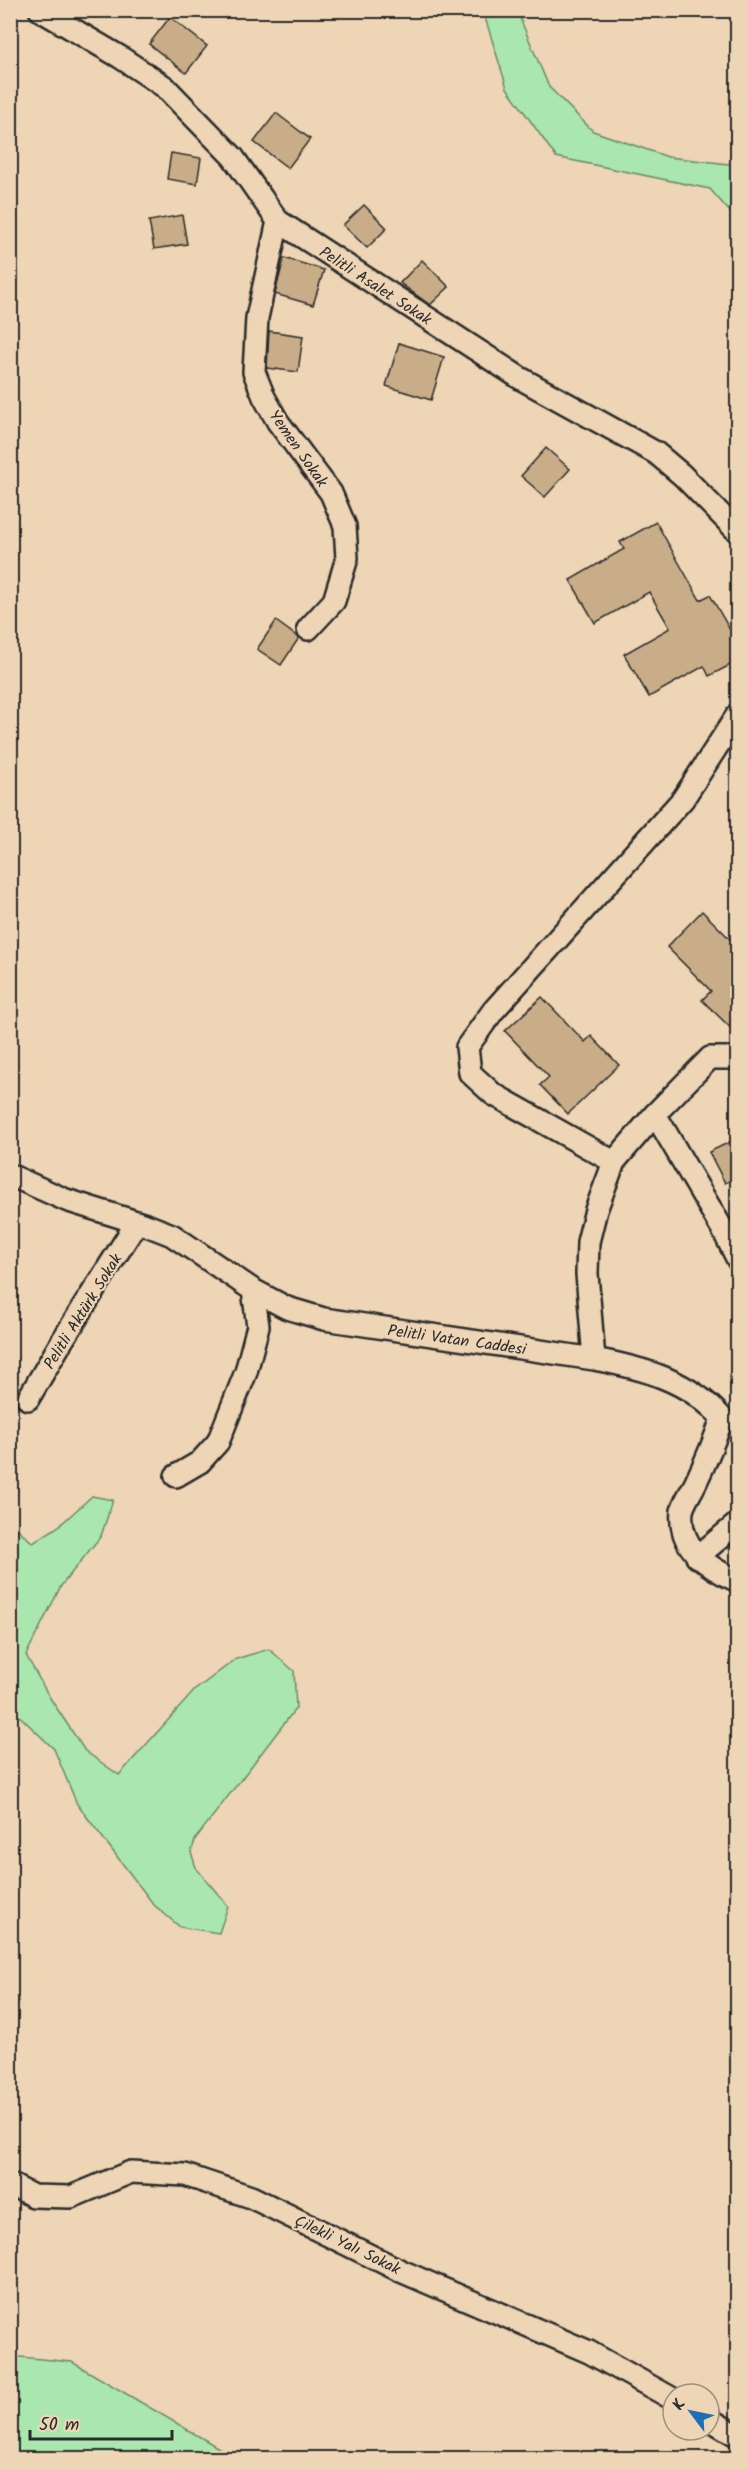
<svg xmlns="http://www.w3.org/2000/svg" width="748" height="2469" font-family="Kalam,sans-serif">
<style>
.green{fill:#a9e7ae;stroke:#6a896c;stroke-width:1.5}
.building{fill:#c8ad88;stroke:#2b2b2b;stroke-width:1.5}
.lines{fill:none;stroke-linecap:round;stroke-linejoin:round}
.minor-casing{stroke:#2b2b2b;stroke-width:26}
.minor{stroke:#edd5b5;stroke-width:21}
.labels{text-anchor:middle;stroke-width:4.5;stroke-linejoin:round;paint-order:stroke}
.street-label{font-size:16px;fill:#2b2b2b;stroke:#edd5b5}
</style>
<rect width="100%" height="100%" fill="#edd5b5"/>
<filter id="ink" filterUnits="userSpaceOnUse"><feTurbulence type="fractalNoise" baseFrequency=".0167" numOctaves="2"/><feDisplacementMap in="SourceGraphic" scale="12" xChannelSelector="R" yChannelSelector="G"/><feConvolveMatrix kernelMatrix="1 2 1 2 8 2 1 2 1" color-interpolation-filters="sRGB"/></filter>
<g filter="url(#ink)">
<path class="green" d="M483,11h34l32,76 44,44 75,26 69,8v55l-27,-31 -154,-32 -49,-69z
M92,1496l21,4 -12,36 -40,50 -35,69 24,43 35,53 34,24 76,-85 41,-31 33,-10 25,22 2,37 -100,130 -5,14 5,16 32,38 -9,27 -39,-6 -26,-22 -77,-101 -23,-55 -43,-41v-185l22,20 26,-17z
M10,2356l62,6 164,96h-225z"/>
<path class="building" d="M170,17l37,29 -21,27 -37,-29z
M276,113l34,26 -22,29 -34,-26z
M171,153l30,5 -4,26 -30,-5z
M364,205l23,23 -20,20 -24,-23z
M182,215l5,29 -33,5 -5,-28z
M284,258l40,12 -11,35 -38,-11z
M422,260l27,27 -19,18 -30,-22z
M269,331l34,5 -5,36 -31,-4z
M399,343l45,14 -13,43 -45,-14z
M546,448l24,21 -25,28 -24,-21z
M656,522l44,78 10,-5 28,49v17l-29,15 -5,-10 -55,31 -25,-43 46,-26 -21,-36 -54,31 -25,-43 54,-31 -4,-7z
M276,621l23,17 -18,27 -24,-16z
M702,911l36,36v88l-36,-35 9,-9 -44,-44z
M542,997l43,45 6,-6 28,29 -51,49 -28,-29 9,-8 -44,-46z
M738,1138v39l-13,6 -16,-31z"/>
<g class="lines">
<g class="minor-casing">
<path id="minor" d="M40,10l80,47 45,30 68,70 45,64 242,157 136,75 26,22 56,57
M278,221l-21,97 -3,54 10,25 14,25 53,71 14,33 2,32 -13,43 -26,28
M655,1114l68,116 15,30
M614,1162l-121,-68 -23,-21 -3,-26 26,-36 190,-212 55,-85
M10,1175l56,25 83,26 23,9 81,55 34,18 37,11 270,40c48,9 95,21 128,59 -7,22 -16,43 -26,64 -4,9 -12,20 -14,29 -4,37 26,57 56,70
M594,1359l-7,-85 1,-32 8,-32 18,-48 41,-48 55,-56h28
M28,1399l34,-58 75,-119
M176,1476l24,-14 18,-20 28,-70 12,-46 -5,-36
M697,1557l41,-34
M10,2184l23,12 38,1 60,-25 54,3 66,22 150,74 188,81 84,47
M709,2419l29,17"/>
</g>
<use href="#minor" class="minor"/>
</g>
</g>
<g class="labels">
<g class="street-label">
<text transform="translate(376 285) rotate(33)" y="6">Pelitli Asalet Sokak</text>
<text transform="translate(299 448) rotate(55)" y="6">Yemen Sokak</text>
<text transform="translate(82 1311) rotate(-58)" y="6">Pelitli Aktürk Sokak</text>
<text transform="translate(457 1339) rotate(8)" y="6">Pelitli Vatan Caddesi</text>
<text transform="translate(348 2244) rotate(26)" y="6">Çilekli Yalı Sokak</text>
</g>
</g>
<rect width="748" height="2469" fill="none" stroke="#edd5b5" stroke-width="36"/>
<rect x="18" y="18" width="712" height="2433" fill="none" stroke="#2b2b2b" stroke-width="2" filter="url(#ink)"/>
<g transform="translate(691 2412) rotate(302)"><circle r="28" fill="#edd5b5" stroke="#9f917e" stroke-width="1.5"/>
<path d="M0-4.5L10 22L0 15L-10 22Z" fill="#1f6fb2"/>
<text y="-9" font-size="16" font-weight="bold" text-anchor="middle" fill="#2b2b2b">K</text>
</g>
<path d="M30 2430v9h142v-9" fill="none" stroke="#2b2b2b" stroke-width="3"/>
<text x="39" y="2430" font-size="18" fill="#2b2b2b" stroke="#edd5b5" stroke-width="4.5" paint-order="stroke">50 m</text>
</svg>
